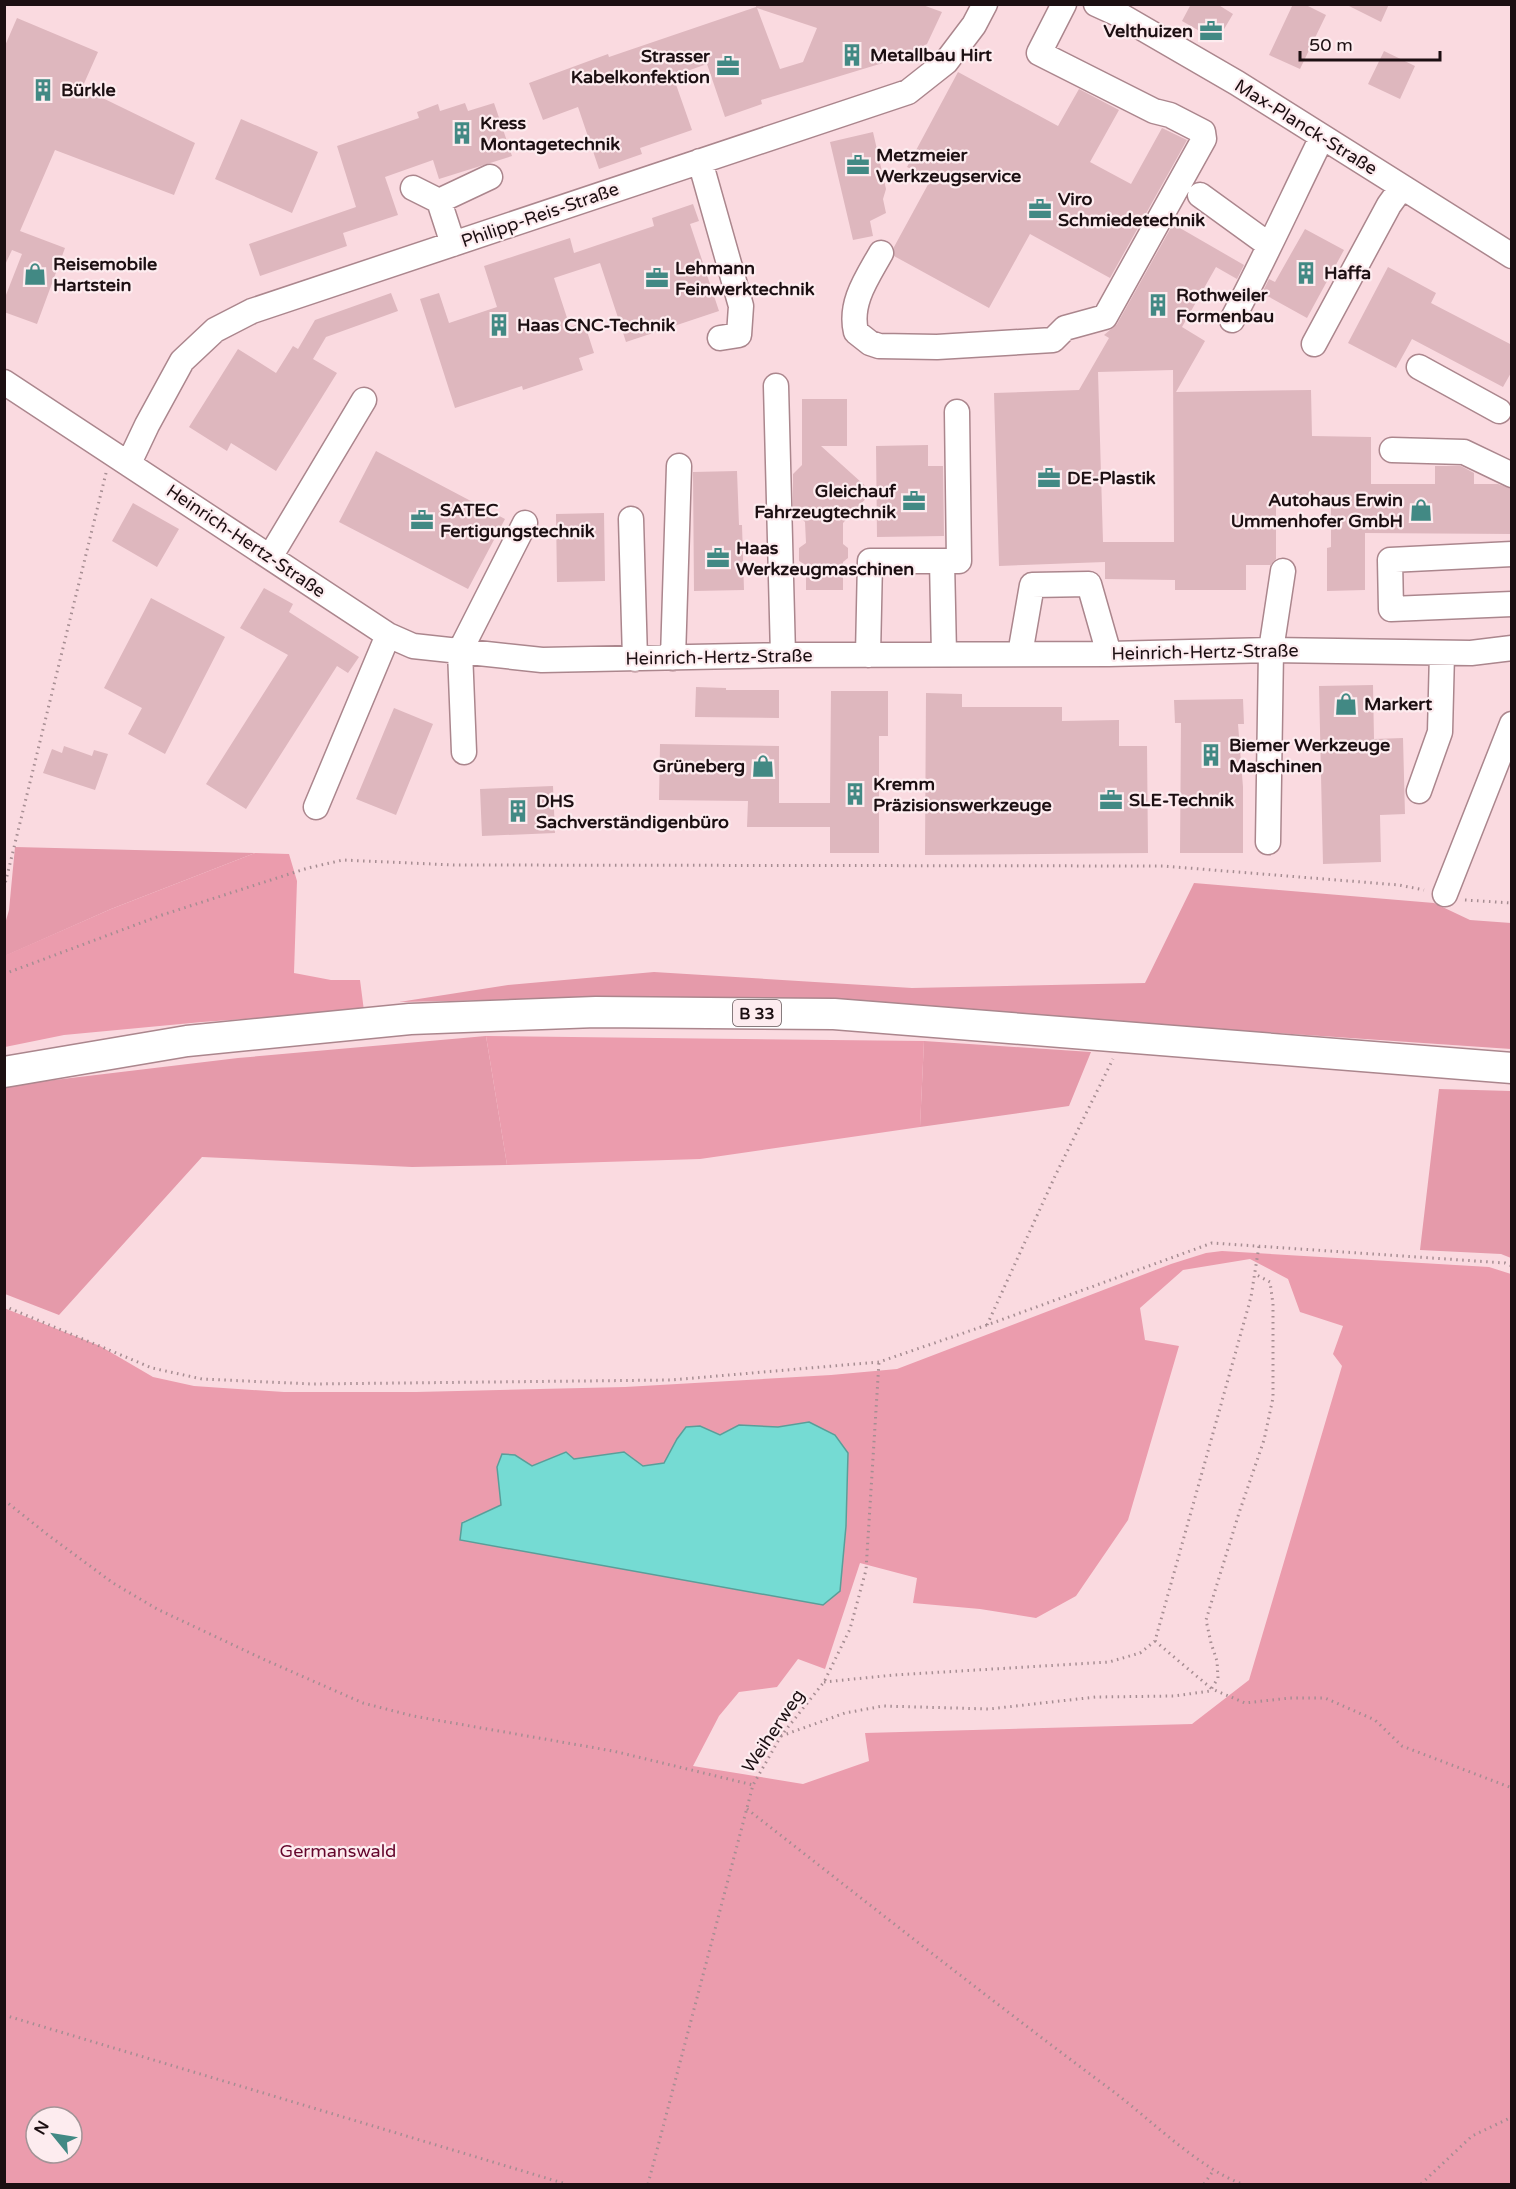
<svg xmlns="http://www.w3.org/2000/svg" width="1516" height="2189" font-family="'Varela Round',sans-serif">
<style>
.green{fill:#e59aaa}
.forest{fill:#eb9cad;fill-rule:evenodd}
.water{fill:#75dbd3;stroke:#5a9e99;stroke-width:1.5}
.building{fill:#deb7be;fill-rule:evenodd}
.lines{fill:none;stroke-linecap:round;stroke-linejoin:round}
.minor-casing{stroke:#ab868d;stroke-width:27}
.major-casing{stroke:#ab868d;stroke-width:33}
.path{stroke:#a68d92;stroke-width:3;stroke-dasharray:1.5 4.5;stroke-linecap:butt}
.minor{stroke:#fff;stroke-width:24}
.major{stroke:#fff;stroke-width:30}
.labels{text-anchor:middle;stroke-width:4.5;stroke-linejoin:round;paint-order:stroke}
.shield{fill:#fdecef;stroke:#605154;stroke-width:1.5}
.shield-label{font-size:16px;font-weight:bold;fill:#1c0f12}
.poi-label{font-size:18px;font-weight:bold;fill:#1c0f12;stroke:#fdecef;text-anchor:start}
.street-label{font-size:18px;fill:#1c0f12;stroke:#fdecef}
.park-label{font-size:18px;fill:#64052b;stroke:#fdecef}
</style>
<rect width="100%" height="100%" fill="#fadae0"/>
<path class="green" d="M15,847l240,6 -144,56 -106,47v-32l4,-14z
M1194,883l240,20 36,17 41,3v126l-382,-26 -531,-25 -199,4 109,-17 146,-13 258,16 233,-5z
M486,1036l21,129 -95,2 -210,-10 -143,158 -54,-21 -1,-208 234,-28z
M924,1041l167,11 -22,54 -149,21z
M1439,1089l72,2v167l-10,-4 -81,-4z"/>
<path class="forest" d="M255,853l34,1 8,27 -3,92 37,7h29l4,31 -162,11 -138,13 -59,12 -1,-91 107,-47z
M486,1036l438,5 -4,86 -220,32 -193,6z
M1222,1251l267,16 22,7v910h-1506l-1,-876 96,38 53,31 41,9 90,6h132l209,-5 206,-12 66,-6 274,-105 35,-11zM1250,1259l38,20 12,33 43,14 -10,28 9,12 -93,314 -57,44 -327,9 4,28 -66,23 -110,-18 26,-50 20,-24 38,-5 21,-28 27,10 35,-106 57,15 -4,25 67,6 56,9 40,-22 52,-76 51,-174 -34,-6 -5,-32 43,-38zM809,1422l39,31 -2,73 -6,65 -378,-69 40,-17 13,-50 17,11 34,-14 8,7 50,-7 19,14 21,-3 13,-24 23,-13 20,9 19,-10 39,2zM36,2117h36v36h-36z"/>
<path class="water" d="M809,1422l26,13 13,18 -2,73 -6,65 -17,14 -363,-65 2,-17 39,-18 -4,-38 5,-13 13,1 17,11 34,-14 8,7 50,-7 19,14 21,-3 13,-24 9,-12 14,-1 20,9 19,-10 39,2z"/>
<path class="building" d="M756,4h164l22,8 -15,32 -17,8 -10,-3 -4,10 -135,41 1,4 -37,13 -18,-53 -34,12 19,54 -52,18 2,6 -43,15 -21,-62 -35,13 -14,-37 79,-29 1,3 147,-50zM757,8l60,20 -14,34 -23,7z
M1191,4h26l16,10 -16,27 -35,-20z
M1293,4h11l22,11 -26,54 -31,-14z
M1345,4h44l-8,18z
M17,18l81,34 -16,36 113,55 -21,52 -119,-45 -35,81 45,17 -28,76 -33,-12v-12l18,-46 -10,-4 -8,17v-219z
M1384,51l31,15 -15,33 -32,-15z
M958,72l100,54 21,-37 40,21 -29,52 41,22 31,-56 25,12 -77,138 -80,-44 -41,74 -95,-52v-9l37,-68 -24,-12z
M465,103l3,8 26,-8 18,53 -73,23 -6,-19 -48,17 13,38 -55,18 4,13 -87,30 -11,-32 107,-37 -19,-61 82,-28 -2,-6 21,-8 2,7z
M241,119l77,33 -26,61 -77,-34z
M873,132l13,57 -3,10 3,14 -16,8 3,15 -20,4 -23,-98z
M693,204l6,17 -9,3 29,87 -93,31 -26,-79 -46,15 16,49 14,-5 10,31 -15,5 4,12 -60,20 -1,-4 -67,22 -35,-109 19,-6 10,30 48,-16 -13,-41 86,-28 4,15 80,-27 -2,-8z
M1173,224l71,41 -7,14 -21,-12 -34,60 23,14 -29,51 135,-2 1,46 59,1v47h64v-18h26l13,7v11h24l14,5v45l-147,-1v57l-38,1v-43l4,-1v-42h-55v54l-5,6h-25v25h-71v-10l-70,-1v-17l-106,4 -5,-173 85,-3 30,-52 -5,-3 13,-11zM1173,370l1,172h-71l-5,-170z
M1305,229l39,21 -37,68 -45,-25 7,-14 6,3z
M1388,267l48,26 -5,10 81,42v26l-9,16 -91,-48 -16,29 -48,-25z
M391,293l7,18 -72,26 -13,22 24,14 -61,98 -45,-28 -4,8 -38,-24 49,-78 38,24 17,-27 5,3 17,-29z
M802,399h45v47h-26l51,46 -29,31v21l5,4v10l-5,4v28h-37v-25l-7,-4v-13l7,-5 -1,-21 -12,-12v-36l9,-9z
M928,445v21h15l1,70 -67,1 -1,-91z
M376,451l129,68 -37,70 -129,-67z
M737,471l2,54h3l2,65 -50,1 -1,-119z
M133,503l46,26 -22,38 -45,-26z
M604,513l1,68 -48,1 -1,-68z
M264,588l29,16 -4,8 70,45 -11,16 -11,-7 -91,143 -40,-25 82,-129 -48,-27z
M151,598l74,39 -60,117 -37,-20 14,-26 -38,-20z
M1373,685l1,54 29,-1 2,76 -25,1 1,47 -58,2 -4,-178z
M696,687l30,1v2h53v28l-84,-1z
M831,691h57v45h-9v117h-49v-26h-83l1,-26 -89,-1 1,-56 119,2v57h51z
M926,693l36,1v13h100v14l57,-1v26h28l1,107 -223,2z
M1243,699l1,25h-6l5,63v66h-63l1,-130h-6l-1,-23z
M394,708l39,16 -37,91 -40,-16z
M64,746l28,10 2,-6 14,4 -13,36 -52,-17 9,-24 10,4z
M553,786l2,47 -73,3 -2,-47z"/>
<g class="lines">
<g class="minor-casing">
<path id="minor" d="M1096,4l22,10 119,69 275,173
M700,161l41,145 -2,29 -19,3
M413,188l26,13 14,43
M1200,195l69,50
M439,201l51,-24
M881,253c-14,25 -32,50 -25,79l14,11 9,3 58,1 116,-7 12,-12 40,-11 99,-178 -1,-7 -33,-17 -16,-4 -115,-58 25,-49
M1232,320c32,-60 60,-122 90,-183
M1314,344l75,-139 13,-18
M1419,367l80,44
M4,382l384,253 25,11 129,14 241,-5 326,-1 162,-4 200,3 41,-5
M776,386l7,269
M1392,450l72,2 48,23
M129,463l18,-38 35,-64 33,-31 37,-19 656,-219 38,-30 28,-37 11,-21
M631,519l4,140
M1512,554l-122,6 1,49 121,-5
M270,557l94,-157
M942,561l2,93
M1020,654l12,-69 57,-1 20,70
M868,655l2,-94h89l-2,-149
M673,658l6,-192
M464,752l-4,-101 65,-128
M1419,791l21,-59 2,-79
M316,807l72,-172
M1268,842l3,-192 12,-79
M1445,894l67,-170"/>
</g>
<g class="major-casing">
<path id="major" d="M4,1072l183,-31 223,-22 186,-7 238,2 678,54"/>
</g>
<path class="path" d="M4,888l102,-415
M1465,900l47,3
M4,974l158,-59 146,-47 35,-8 111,5 709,1 236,19 25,5
M4,1306l148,62 50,11 110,5 359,-4 208,-18 108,-37 225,-82 293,20 7,3
M987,1325l69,-151 57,-115
M4,1500l44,35 65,48 44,26 106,50 100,44 50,13 200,35 140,34
M1155,1641l57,48 33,14 45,-5h35l50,22 27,26 110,42
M824,1682l70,-7 215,-13 31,-9 15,-12 96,-344 8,-51
M781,1736l64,-23 38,-7 106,3 107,-12 78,-1 36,-5 8,-13 -1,-17 -6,-18 -5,-23 33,-107 25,-73 9,-42v-94l-3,-22 -15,-8
M747,1809c122,95 243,191 367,283 38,29 85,76 128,92
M4,2015l562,169
M648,2184l105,-399 28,-49 43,-54 26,-53 16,-59 13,-208
M1204,2184l9,-13
M1421,2184l51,-48 40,-19"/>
<use href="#minor" class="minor"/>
<use href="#major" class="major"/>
</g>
<defs>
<g id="office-bare" transform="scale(1.8)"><path d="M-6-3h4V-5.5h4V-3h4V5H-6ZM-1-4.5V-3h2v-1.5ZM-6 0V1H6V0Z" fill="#428984" stroke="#fdecef" stroke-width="2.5" paint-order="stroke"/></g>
<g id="building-bare" transform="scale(1.8)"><path d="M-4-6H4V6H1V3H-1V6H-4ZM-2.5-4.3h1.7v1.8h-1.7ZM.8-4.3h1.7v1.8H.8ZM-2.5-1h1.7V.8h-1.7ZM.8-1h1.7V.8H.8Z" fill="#428984" stroke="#fdecef" stroke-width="2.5" paint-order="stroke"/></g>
<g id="shop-bare" transform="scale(1.8)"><path d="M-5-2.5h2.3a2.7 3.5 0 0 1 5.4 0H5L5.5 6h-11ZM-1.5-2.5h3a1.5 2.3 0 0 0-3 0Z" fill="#428984" stroke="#fdecef" stroke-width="2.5" paint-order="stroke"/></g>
</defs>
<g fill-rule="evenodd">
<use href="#office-bare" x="1211" y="31"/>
<use href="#building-bare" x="852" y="55"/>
<use href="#office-bare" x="728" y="66"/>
<use href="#building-bare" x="43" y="90"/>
<use href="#building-bare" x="462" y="133"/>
<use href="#office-bare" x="858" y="165"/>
<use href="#office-bare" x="1040" y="209"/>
<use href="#building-bare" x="1306" y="273"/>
<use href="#shop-bare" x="35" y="274"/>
<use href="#office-bare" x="657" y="278"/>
<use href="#building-bare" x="1158" y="305"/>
<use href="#building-bare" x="499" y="325"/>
<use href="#office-bare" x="1049" y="478"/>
<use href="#office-bare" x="914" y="501"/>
<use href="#shop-bare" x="1421" y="510"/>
<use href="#office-bare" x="422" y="520"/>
<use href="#office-bare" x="718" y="558"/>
<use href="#shop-bare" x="1346" y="704"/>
<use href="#building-bare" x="1211" y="755"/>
<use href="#shop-bare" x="763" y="766"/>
<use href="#building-bare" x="855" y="794"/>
<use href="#office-bare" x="1111" y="800"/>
<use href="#building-bare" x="518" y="811"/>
</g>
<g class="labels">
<rect class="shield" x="733" y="1000" width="48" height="26" rx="4.5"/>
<g class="shield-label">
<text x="757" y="1019">B 33</text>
</g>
<g class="poi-label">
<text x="1193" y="37" text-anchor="end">Velthuizen</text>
<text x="870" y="61">Metallbau Hirt</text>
<text x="710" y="62" text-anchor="end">Strasser<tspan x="710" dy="21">Kabelkonfektion</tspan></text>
<text x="61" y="96">Bürkle</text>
<text x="480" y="129">Kress<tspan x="480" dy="21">Montagetechnik</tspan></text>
<text x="876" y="161">Metzmeier<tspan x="876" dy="21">Werkzeugservice</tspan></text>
<text x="1058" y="205">Viro<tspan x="1058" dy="21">Schmiedetechnik</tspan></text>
<text x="53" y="270">Reisemobile<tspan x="53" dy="21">Hartstein</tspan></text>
<text x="675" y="274">Lehmann<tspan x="675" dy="21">Feinwerktechnik</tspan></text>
<text x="1324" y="279">Haffa</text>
<text x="1176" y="301">Rothweiler<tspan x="1176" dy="21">Formenbau</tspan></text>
<text x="517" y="331">Haas CNC-Technik</text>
<text x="1067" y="484">DE-Plastik</text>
<text x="896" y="497" text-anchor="end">Gleichauf<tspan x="896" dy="21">Fahrzeugtechnik</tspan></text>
<text x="1403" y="506" text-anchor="end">Autohaus Erwin<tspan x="1403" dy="21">Ummenhofer GmbH</tspan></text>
<text x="440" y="516">SATEC<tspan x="440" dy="21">Fertigungstechnik</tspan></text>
<text x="736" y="554">Haas<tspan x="736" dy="21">Werkzeugmaschinen</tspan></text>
<text x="1364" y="710">Markert</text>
<text x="1229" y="751">Biemer Werkzeuge<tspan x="1229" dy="21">Maschinen</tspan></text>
<text x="745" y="772" text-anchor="end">Grüneberg</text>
<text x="873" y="790">Kremm<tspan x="873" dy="21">Präzisionswerkzeuge</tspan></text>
<text x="1129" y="806">SLE-Technik</text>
<text x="536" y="807">DHS<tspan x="536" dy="21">Sachverständigenbüro</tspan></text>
</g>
<g class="street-label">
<text transform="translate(1306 127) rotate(32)" y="6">Max-Planck-Straße</text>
<text transform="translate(540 215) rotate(-19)" y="6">Philipp-Reis-Straße</text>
<text transform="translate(246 541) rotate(34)" y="6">Heinrich-Hertz-Straße</text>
<text transform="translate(1205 652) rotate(-1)" y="6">Heinrich-Hertz-Straße</text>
<text transform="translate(719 657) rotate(-1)" y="6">Heinrich-Hertz-Straße</text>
<text transform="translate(773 1731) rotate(-56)" y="6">Weiherweg</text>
</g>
<g class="park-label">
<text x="338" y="1857">Germanswald</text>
</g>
</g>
<rect width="1516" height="2189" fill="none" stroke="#1c0f12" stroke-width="12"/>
<g transform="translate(54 2135) rotate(300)"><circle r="28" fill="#fdecef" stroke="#a39497" stroke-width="1.5"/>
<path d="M0-4.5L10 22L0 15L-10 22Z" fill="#428984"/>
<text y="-9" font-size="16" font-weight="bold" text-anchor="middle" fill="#1c0f12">N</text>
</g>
<path d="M1300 51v9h140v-9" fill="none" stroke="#1c0f12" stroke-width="3"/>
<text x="1309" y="51" font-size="18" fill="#1c0f12" stroke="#fdecef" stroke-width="4.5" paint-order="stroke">50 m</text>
</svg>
